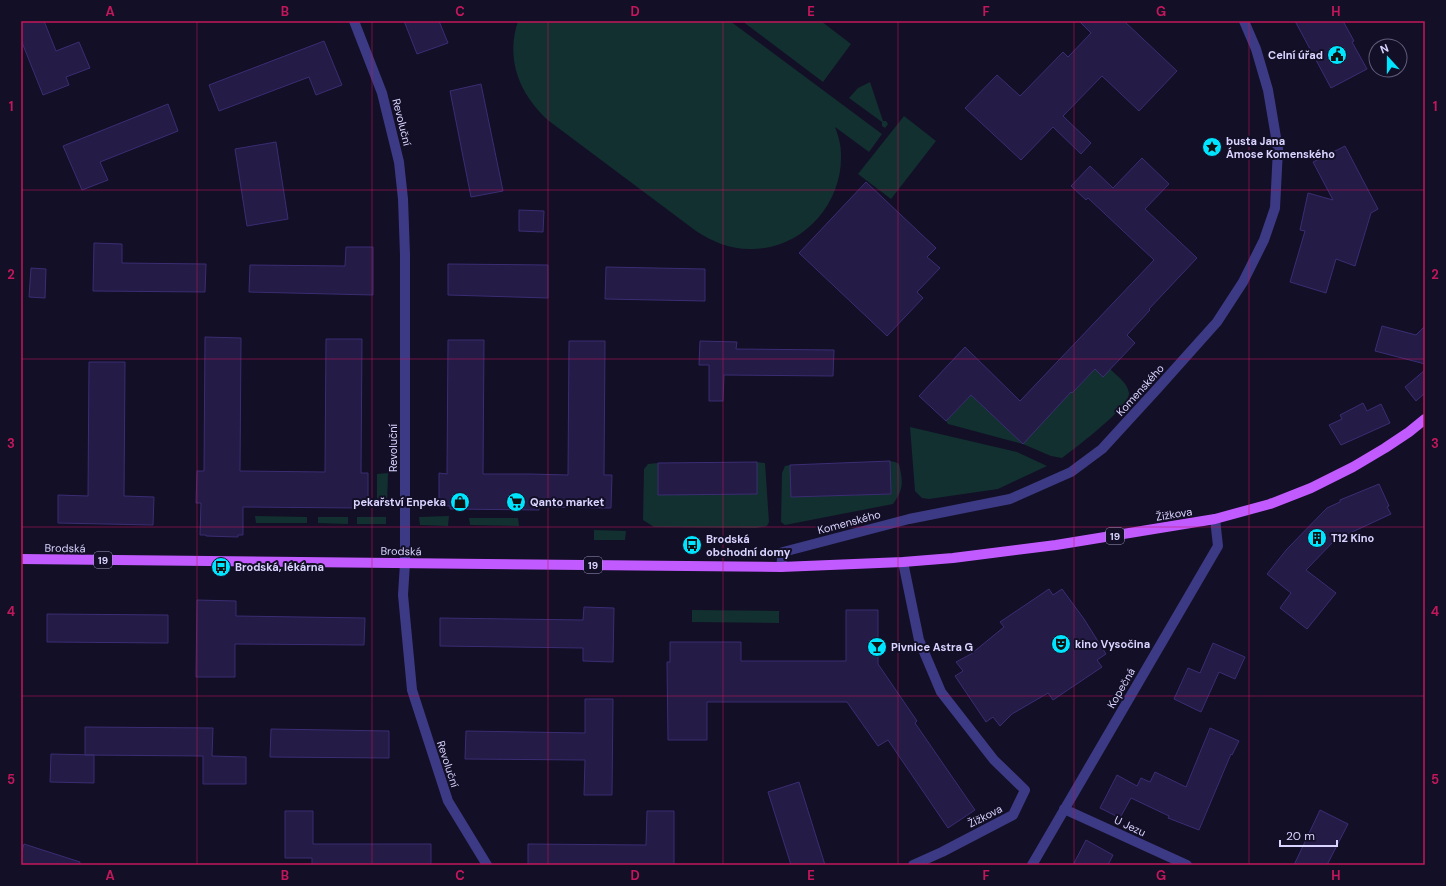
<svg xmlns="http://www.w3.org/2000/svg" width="1446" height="886" font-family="'DM Sans',sans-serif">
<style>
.green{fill:#12302f}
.building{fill:#241b47;stroke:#3b2d73}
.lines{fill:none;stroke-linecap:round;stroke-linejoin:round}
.minor{stroke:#3d3a85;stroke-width:10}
.major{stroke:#c25bff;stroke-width:10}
.grid{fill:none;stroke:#c2185b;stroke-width:1;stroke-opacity:0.55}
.labels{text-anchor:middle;stroke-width:4;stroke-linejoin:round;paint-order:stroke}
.shield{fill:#130f26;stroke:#9e99be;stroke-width:1}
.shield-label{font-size:10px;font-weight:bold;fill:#d9d4ff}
.poi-label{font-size:11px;font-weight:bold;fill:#d9d4ff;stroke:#130f26;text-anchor:start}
.street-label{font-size:11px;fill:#d9d4ff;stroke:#130f26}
.neatline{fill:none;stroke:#c2185b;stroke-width:1.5}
.grid-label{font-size:13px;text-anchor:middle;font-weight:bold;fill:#c2185b}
</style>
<rect width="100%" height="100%" fill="#130f26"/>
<path class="green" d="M518,21h212l152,113 -13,18 -34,-25c3,8 6,17 6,27 2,50 -39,96 -91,95 -20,0 -37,-7 -54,-18l-147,-110c-29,-26 -44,-61 -31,-100z
M742,21h79l30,23 -28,38z
M870,82l13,39h3l2,3 -3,4 -3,-2v-4l-33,-24 9,-10z
M904,116l32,25 -45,58 -33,-25z
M1095,369h15c7,7 17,13 19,24 1,14 -55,56 -67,65l-11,-2 -28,-12 -75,-20 -2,-3 28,-29 18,18 79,-18 1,1z
M910,427l107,25 30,14 -49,23 -69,10 -7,-1 -7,-7z
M890,461l5,1 4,2c4,18 5,25 -6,40l-108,21 -4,-3 1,-49 3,-7 5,-1 2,32 99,-3z
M757,462l8,1 4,59 -2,4 -11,2 -102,-1 -11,-7 1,-51 4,-5 10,-1v32l99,-1z
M388,473l-1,34 -10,-1v-32z
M255,516l52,1v6h-51z
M449,516l-1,10 -28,-1 -1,-8z
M318,517h30v7l-30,-1z
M357,517h29v7h-29z
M469,518h49l1,8 -49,-1z
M594,530l32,1 -1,9h-31z
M692,610l87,1v12l-87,-1z"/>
<path class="building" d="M21,21h23l12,30 23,-9 11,26 -24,9 3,8 -26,10 -22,-55z
M404,21h35l9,22 -31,11z
M1079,21h45l53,50 -38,40 -37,-35 -39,40 28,27 -10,11 -28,-27 -32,33 -56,-52 32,-33 23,21 43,-44 5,5 23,-24z
M1295,21h48l11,20 -2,1 15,27 -36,19z
M324,41l18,44 -26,10 -7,-18 -90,34 -10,-26z
M481,84l22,107 -32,6 -21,-106z
M168,104l10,27 -78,31 8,18 -26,10 -19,-44z
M276,142l12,77 -41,7 -12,-77z
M1345,146l33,63 -7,4 -16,53 -19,-7 -10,34 -36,-11 15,-51 -5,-1 8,-37 25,7 -20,-38z
M1142,158l27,26 -24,25 52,49 -48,51 1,1 -23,25 8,8 -32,34 -8,-8 -23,24 -1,-1 -48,52 -52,-49 -25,26 -27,-25 46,-49 55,54 134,-141 -66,-62 -2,2 -15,-14 19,-20 23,22z
M866,182l70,66 -9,9 13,11 -23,24 6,6 -36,38 -88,-83z
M519,210l25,1 -1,21 -24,-1z
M94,243l28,1v19l84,1 -1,28 -112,-1z
M346,247h27v48l-124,-3 1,-27 95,1z
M448,264l100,1v33l-100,-3z
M606,267l99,2v32l-100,-2z
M31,268l15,1 -1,29 -16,-1z
M1382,326l34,9 9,-9v38l-50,-13z
M205,337l36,1 -1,133 85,1 1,-133h36l-1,134h7v32h-10l-1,3 -114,-1v28h-5v2l-32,-1v-1h-6l1,-32h-5l1,-32h7z
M448,340h36l-1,134h47l38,1 1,-134h36l-1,134h8l-1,33 -72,-1v3l-89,-1v-3h-11v-33l8,1z
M700,341l37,1 -1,7 98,1 -1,26 -109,-1 -1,26h-14v-36h-10z
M89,362h36l-1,134 30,1 -1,28 -95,-2v-28l30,1z
M1425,370v23l-9,8 -11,-14z
M1363,403l4,8 14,-7 9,19 -49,22 -12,-20 13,-6 -2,-4z
M890,461l1,33 -100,3 -1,-32z
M757,462v32l-99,1v-32z
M1379,484l10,22 -2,1 4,7 -56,26 -29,30 30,23 -29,36 -27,-21 11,-15 -24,-19 20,-25 40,-41 13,-6v-2z
M1049,589l4,6 9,-6 22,30 22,35 -9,6 5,7 -49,33 -5,-7 -36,21 -12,12 -7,-9 -7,5 -31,-46 8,-5 -7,-9 15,-8 33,-27 -4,-5z
M197,600l39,1v15l129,2 -1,27 -129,-1v33h-39z
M584,607l30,1 -1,54 -30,-1v-13l-143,-2v-28l143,2z
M846,610h32v54l39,57 -2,2 60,87 -27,18 -60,-88 -10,6 -31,-44h-140v38h-39l-1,-78h3v-20h71v19h105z
M47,614l121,1v28l-121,-1z
M1213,643l32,14 -10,22 -16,-7 -18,40 -27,-13 14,-31 12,5z
M585,699h28l-1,96h-28l1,-35 -120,-1 1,-28 119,2z
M85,727l128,1 -1,28 34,1v27h-43v-28l-118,-1z
M1210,728l29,13 -7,14 -1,-1 -32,76 -31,-12 1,-2 -38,-18 -11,20 -20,-10 17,-33 20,11 4,-8 9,4 5,-10 31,15z
M271,729l118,2v27l-119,-1z
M51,754l43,1v28l-44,-1z
M799,782l26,83h-34l-23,-73z
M1320,810l28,14 -21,41h-33z
M285,811h28v33h118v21h-119v-7h-27z
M647,811h27v54h-146v-21l118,1z
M1086,840l27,15 -5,10h-35z
M24,844l56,18v3h-59v-11z"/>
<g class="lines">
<path class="minor" d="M354,21l28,72 17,69 4,37 2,56v308l-2,32 9,95 36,111 39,64
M903,562l16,78 22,52 53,68 31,30 -12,25 -71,37 -29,13
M781,567l2,-15 126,-33 101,-20 61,-27 31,-23 55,-60 60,-67 26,-40 21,-42 11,-32 3,-59 -10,-59 -12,-41 -12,-28
M1064,809l123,56
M1032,865l186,-319 -3,-27"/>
<path class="major" d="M21,559l760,8 122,-5 50,-4 103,-13 159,-26 55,-15 41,-16 42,-21 32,-19 24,-16 16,-13"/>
</g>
<path class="grid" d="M197,21v844M372,21v844M548,21v844M723,21v844M898,21v844M1074,21v844M1249,21v844M21,190h1404M21,359h1404M21,527h1404M21,696h1404"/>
<defs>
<g id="civic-disc" transform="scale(1)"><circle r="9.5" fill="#00e5ff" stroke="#130f26"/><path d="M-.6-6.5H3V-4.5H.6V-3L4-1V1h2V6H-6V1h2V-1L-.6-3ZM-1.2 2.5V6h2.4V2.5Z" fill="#111"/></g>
<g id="sight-disc" transform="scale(1)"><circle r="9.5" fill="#00e5ff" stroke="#130f26"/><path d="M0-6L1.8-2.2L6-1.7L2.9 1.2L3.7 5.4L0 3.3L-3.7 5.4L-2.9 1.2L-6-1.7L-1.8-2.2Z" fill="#111"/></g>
<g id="shop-disc" transform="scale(1)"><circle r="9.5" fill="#00e5ff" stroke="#130f26"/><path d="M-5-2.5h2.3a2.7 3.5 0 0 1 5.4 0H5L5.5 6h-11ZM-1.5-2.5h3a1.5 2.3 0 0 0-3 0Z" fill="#111"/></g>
<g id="supermarket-disc" transform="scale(1)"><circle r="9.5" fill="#00e5ff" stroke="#130f26"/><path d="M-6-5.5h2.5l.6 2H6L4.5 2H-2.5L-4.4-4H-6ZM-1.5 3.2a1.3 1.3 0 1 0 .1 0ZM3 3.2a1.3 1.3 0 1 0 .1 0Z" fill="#111"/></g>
<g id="building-disc" transform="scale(1)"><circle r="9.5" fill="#00e5ff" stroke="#130f26"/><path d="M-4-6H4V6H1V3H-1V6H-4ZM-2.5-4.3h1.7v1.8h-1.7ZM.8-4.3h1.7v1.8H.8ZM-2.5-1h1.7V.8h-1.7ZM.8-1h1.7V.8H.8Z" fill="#111"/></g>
<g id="bus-disc" transform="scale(1)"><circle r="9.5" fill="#00e5ff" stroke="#130f26"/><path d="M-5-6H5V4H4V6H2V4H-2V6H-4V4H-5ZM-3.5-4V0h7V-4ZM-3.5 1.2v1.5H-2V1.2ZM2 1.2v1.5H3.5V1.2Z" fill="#111"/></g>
<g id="theatre-disc" transform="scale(1)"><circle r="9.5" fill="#00e5ff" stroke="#130f26"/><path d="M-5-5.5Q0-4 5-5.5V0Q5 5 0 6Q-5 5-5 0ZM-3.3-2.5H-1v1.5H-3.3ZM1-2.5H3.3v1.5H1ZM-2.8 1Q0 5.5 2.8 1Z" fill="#111"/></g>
<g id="bar-disc" transform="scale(1)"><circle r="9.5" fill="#00e5ff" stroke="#130f26"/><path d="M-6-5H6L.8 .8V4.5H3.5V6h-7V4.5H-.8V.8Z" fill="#111"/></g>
</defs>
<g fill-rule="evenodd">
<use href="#civic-disc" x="1337" y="55"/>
<use href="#sight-disc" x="1212" y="147"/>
<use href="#shop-disc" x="460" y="502"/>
<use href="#supermarket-disc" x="516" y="502"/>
<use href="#building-disc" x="1317" y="538"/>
<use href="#bus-disc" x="692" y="545"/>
<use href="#bus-disc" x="221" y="567"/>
<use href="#theatre-disc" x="1061" y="644"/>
<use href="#bar-disc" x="877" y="647"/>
</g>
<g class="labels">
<g class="shield">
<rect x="1106" y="528" width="18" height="16" rx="3"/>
<rect x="94" y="552" width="18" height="16" rx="3"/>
<rect x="584" y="557" width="18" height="16" rx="3"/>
</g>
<g class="shield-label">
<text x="1115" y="540">19</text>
<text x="103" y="564">19</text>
<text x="593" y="569">19</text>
</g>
<g class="poi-label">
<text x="1323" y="59" text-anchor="end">Celní úřad</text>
<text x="1226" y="145">busta Jana<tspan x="1226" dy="13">Ámose Komenského</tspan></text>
<text x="446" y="506" text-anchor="end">pekařství Enpeka</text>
<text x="530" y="506">Qanto market</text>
<text x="1331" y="542">T12 Kino</text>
<text x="706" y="543">Brodská<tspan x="706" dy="13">obchodní domy</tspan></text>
<text x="235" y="571">Brodská, lékárna</text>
<text x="1075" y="648">kino Vysočina</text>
<text x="891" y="651">Pivnice Astra G</text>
</g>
<g class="street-label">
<text transform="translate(402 122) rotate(76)" y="4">Revoluční</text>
<text transform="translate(1140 390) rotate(-48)" y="4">Komenského</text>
<text transform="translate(393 448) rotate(-90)" y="4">Revoluční</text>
<text transform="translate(1174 514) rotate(-9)" y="4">Žižkova</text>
<text transform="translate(849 522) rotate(-15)" y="4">Komenského</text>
<text transform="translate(65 548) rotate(1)" y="4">Brodská</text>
<text transform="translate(401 551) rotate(1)" y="4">Brodská</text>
<text transform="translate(1121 688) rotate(-60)" y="4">Kopečná</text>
<text transform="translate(448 764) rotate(72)" y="4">Revoluční</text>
<text transform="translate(985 816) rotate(-27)" y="4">Žižkova</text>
<text transform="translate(1130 826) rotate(25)" y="4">U Jezu</text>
</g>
</g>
<rect width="1446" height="886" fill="none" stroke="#130f26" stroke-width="44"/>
<g transform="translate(1388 58) rotate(339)"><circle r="19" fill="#130f26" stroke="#625e7d"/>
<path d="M0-3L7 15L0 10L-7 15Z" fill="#00e5ff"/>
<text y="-6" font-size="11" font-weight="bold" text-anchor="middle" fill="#d9d4ff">N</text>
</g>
<path d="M1280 840v6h57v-6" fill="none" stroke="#d9d4ff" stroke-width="2"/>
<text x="1286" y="840" font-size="12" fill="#d9d4ff" stroke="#130f26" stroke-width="3" paint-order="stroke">20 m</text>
<rect x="22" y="22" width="1402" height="842" class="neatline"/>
<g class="grid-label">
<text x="110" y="16">A</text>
<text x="285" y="16">B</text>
<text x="460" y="16">C</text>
<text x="635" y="16">D</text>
<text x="811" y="16">E</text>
<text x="986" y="16">F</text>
<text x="1161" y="16">G</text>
<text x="1336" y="16">H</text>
<text x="11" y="111">1</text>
<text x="1435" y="111">1</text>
<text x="11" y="279">2</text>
<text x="1435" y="279">2</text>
<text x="11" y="448">3</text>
<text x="1435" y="448">3</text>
<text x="11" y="616">4</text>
<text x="1435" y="616">4</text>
<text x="11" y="784">5</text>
<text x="1435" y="784">5</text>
<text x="110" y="880">A</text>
<text x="285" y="880">B</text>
<text x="460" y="880">C</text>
<text x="635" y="880">D</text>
<text x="811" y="880">E</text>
<text x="986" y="880">F</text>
<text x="1161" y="880">G</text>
<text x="1336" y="880">H</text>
</g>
</svg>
